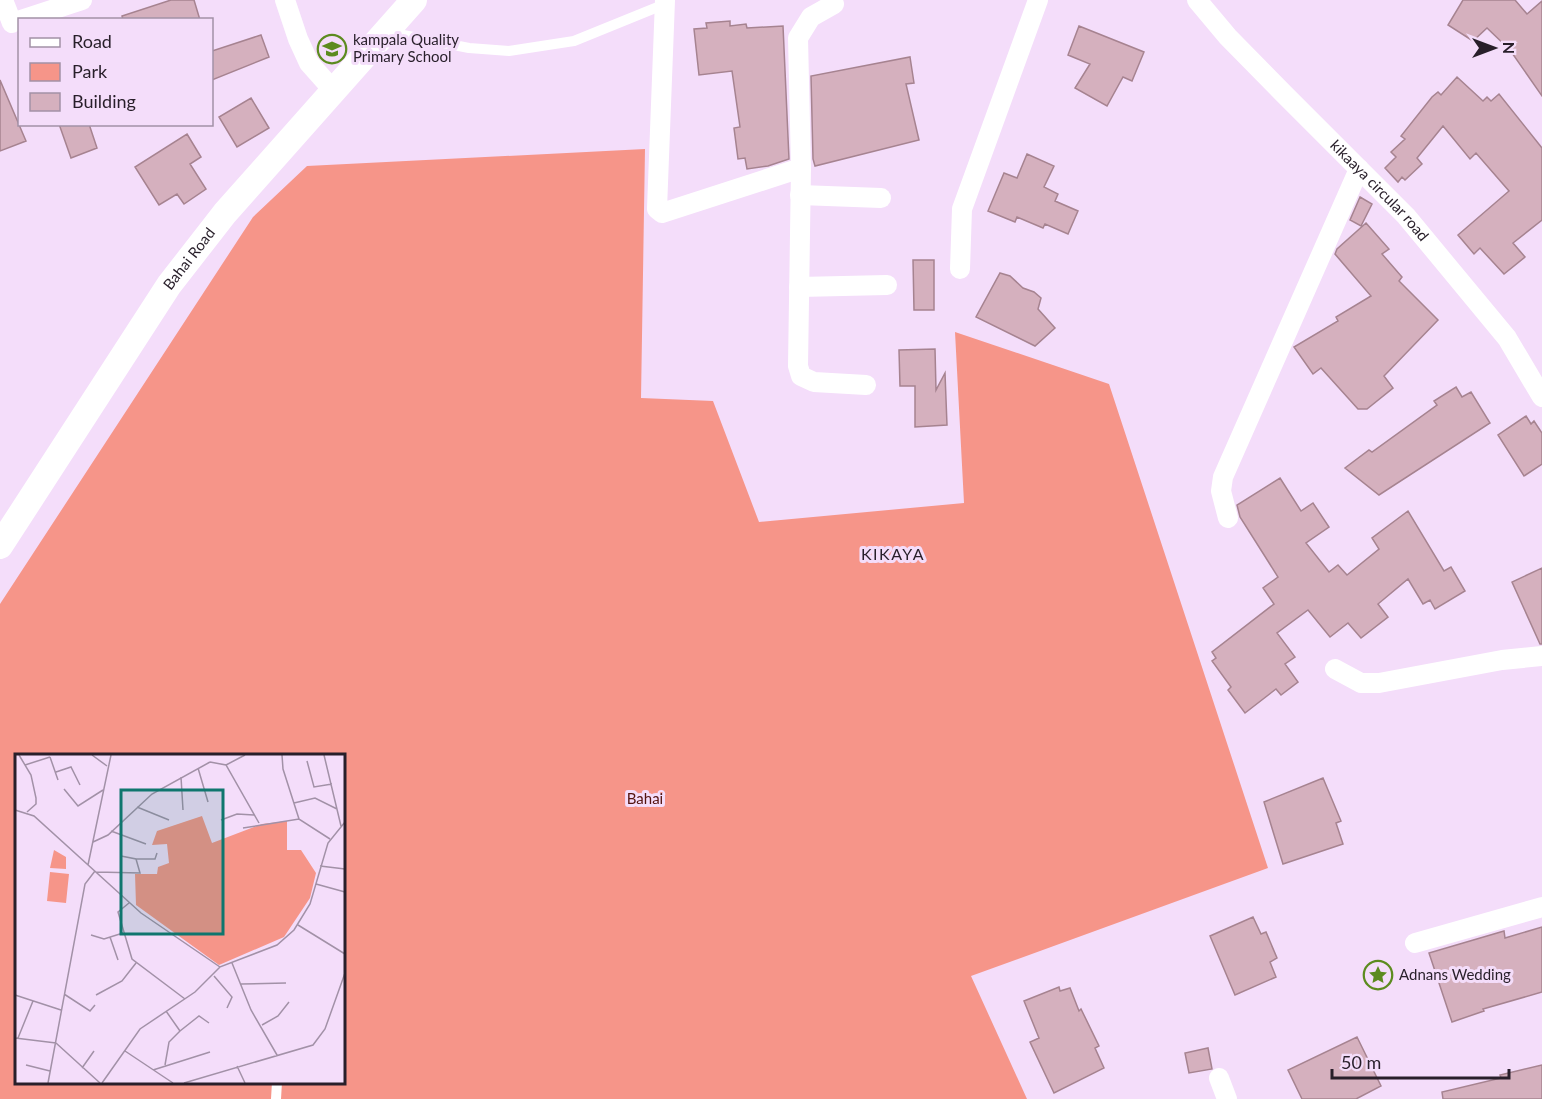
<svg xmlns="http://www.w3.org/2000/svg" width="1542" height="1099" font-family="Lato,sans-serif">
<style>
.green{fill:#f69589;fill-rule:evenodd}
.building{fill:#d5b0be;stroke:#a68390;stroke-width:1.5}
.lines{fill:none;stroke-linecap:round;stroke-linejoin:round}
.service{stroke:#fff;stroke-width:10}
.minor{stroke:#fff;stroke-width:20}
.tertiary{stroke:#fff;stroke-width:26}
.labels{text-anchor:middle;stroke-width:6;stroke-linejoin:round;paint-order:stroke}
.poi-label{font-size:15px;fill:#281f2a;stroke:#f4ddfa;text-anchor:start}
.street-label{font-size:15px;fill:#281f2a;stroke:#f4ddfa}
.park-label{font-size:15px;fill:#54130f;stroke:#f4ddfa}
.neighbourhood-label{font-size:16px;letter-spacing:1.5px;fill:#281f2a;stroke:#f4ddfa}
.inset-road{fill:none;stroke:#a291a7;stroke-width:1.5}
.view{fill:#0f766e;fill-opacity:0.15;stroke:#0f766e;stroke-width:3}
.inset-edge{fill:none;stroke:#281f2a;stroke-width:3}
</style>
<rect width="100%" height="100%" fill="#f4ddfa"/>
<path class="green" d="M645,149l-4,249 72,3 46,121 205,-19 -9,-171 154,52 159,484 -297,108 56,123h-1027v-495l253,-387 54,-51zM16,756h328v326h-328z"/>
<path class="building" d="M171,0h23l6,20h-77l-1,-4z
M1463,0h52l12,14 15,-13v95l-32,-46 -23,-22 -14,13 -25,-16z
M730,21v5l16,-2 1,4 36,-2 6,133 -21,7 -21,3 -2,-11 -7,1 -4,-31 6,-1 -8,-56 -33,4 -5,-46 13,-1 -1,-5z
M1079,26l65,26 -12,29 -9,-4 -16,29 -32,-18 15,-24 -22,-9z
M261,35l8,22 -57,23v-29z
M910,57l4,26 -8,1 13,56 -104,26 -2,-7 -2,-83z
M1457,77l26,24 4,-4 4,4 8,-7 43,54v72l-29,23 12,14 -21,17 -24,-26 -6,6 -16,-19 51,-44 -33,-38 -6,6 -27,-33 -26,32 5,6 -17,16 -3,-3 -4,5 -13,-14 11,-11 -5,-5 14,-13 -4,-3 31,-39 6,-5 3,3z
M0,80l26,61 -26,10z
M251,98l18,30 -32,19 -18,-30z
M59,124h30l8,24 -26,10z
M187,134l14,23 -11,7 16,25 -22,15 -7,-10 -18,11 -24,-38z
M1027,154l27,12 -10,21 14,7 -3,7 23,10 -10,23 -23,-10 -2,4 -26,-11 -2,5 -27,-11 16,-38 13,5z
M1360,197l12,7 -11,22 -11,-6z
M1366,223l23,26 -7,5 20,23 -3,4 39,39 -54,56 9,12 -26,21h-9l-37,-41 -8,6 -19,-27 44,-26 -2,-4 35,-21 -36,-42 2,-5z
M913,260h21v50h-20z
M1000,273l10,3 13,12 11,4 7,6 -3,11 17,19 -20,18 -59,-29z
M935,349l1,41 9,-17 2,52 -32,2v-41h-15l-1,-36z
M1456,387l6,10 9,-5 19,31 -111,72 -34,-27 24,-18 3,2 65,-47 -3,-4z
M1526,416l5,8 3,-3 8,12v31l-18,12 -26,-41z
M1280,478l21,33 12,-8 16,24 -23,16 23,29 9,-7 9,10 32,-26 -7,-11 36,-27 36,60 7,-4 14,24 -30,18 -5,-9 -7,4 -15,-25 -30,25 10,13 -27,21 -13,-15 -18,14 -22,-27 -31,23 18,24 -10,7 13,18 -17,13 -5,-6 -31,24 -17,-23 3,-3 -19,-26 4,-3 -4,-6 62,-48 -11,-16 15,-11 -38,-60 -3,-12z
M1542,568v76h-2l-28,-62z
M1323,778l18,43 -5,2 7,21 -60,20 -19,-62z
M1253,917l8,17 5,-2 11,26 -7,4 6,15 -41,18 -25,-59z
M1542,927v65l-59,17 1,2 -32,11 -23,-69 75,-22 1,7z
M1059,987l1,4 10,-3 9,23 2,-2 18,37 -4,2 9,20 -50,25 -24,-51 9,-4 -15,-37z
M1357,1037l24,49 -25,13h-54l-14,-29z
M1208,1048l4,21 -23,4 -4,-20z
M1542,1065v34h-99l-1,-7 59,-14 -1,-3z"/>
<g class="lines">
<path class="service" d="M388,32l81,16 40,3 65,-10 91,-37
M276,1099l1,-17"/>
<g class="minor">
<path d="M3,0l9,23"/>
<path d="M285,0l13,39 11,24 24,27"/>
<path d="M665,0l-8,209 5,4 139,-45 -3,-130 13,-21 23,-13"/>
<path id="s1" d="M1197,0l31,37 56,57 122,122 101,122 35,59"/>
<path d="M21,20l61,-20"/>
<path d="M801,168l-3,198 3,10 13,6 52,3"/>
<path d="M800,195l81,3"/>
<path d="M960,269l2,-60 76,-209"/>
<path d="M799,287l88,-2"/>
<path d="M1228,518l-7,-27 2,-14 136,-308"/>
<path d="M1335,669l26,14h18l123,-23 40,-4"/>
<path d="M1415,943l127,-36"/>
<path d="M1219,1078l8,21"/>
</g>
<path class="tertiary" id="s2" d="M0,546l169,-261 56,-72 189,-213"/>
</g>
<defs>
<g id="school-ring" transform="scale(1.5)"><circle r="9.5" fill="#f4ddfa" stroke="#5c8b1f" stroke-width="1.5"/><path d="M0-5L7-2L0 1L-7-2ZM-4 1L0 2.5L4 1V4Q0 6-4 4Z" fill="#5c8b1f"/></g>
<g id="sight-ring" transform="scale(1.5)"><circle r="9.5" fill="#f4ddfa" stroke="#5c8b1f" stroke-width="1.5"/><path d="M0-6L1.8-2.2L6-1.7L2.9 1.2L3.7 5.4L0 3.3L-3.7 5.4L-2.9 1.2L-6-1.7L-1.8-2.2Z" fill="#5c8b1f"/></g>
</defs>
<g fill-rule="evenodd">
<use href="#school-ring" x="332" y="49"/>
<use href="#sight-ring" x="1378" y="975"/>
</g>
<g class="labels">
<g class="poi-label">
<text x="353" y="45">kampala Quality<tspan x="353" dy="17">Primary School</tspan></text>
<text x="1399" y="980">Adnans Wedding</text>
</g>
<g class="street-label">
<text dy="5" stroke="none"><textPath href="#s1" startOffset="264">kikaaya circular road</textPath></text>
<text dy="5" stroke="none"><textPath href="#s2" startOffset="344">Bahai Road</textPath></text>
</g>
<g class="park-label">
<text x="645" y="804">Bahai</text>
</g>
<g class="neighbourhood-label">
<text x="893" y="560">KIKAYA</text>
</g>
</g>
<g transform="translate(15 754)">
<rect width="330" height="330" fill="#f4ddfa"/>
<path d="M187,62l10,27 50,-19 25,-3v29h14l15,23 -6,25 -26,39 -65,28 -83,-60 -1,-31h22l1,-7 11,-4 -2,-19 -15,1 5,-14zM39,96l12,7v12l-16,-1zM35,118l19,2 -3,29 -19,-2z" fill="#f69589"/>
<path class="inset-road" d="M4,1l12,20 5,23v6l-9,8M77,1l15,11M267,1l1,14 16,50M309,1l17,71M35,3l8,23M292,7l7,26 18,-3M195,8l16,3 33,58M10,11l25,-8M211,11l19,-10M183,14l10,34M41,18l15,-5 9,18M166,23l2,33M49,35l14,17 25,-16M279,49l21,-5 22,11M122,53l32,13M0,56l19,6 107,97 79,54 57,-22 17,-15 16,-26 18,-61 17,-21M206,66l16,-6 17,1M228,74l56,-9 31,20M96,77l35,13M78,88l15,-7 44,-41 58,-32M121,105h19l2,-6M73,111l23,-110M305,112l25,3M81,118l44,1 -4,-14 -15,-3M301,130l29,8M114,149l-11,9 14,47 53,40M283,171l47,29M76,181l13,4 19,-6M95,183l8,23M217,209l19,47 26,45M199,222l18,21 -5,11M226,230l45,-1M49,240l26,17 5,-6M0,241l46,15M81,241l26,-14 14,-18M151,257l14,20M247,271l16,-9 11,-14M0,284l41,5M3,284l15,-37M41,289l44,40M110,297l48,32M11,311l24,6M150,311l4,-23 11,-11 19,-15 10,7M222,312l8,17M67,314l12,-17M138,316l57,-18M33,329l37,-199 10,-13M87,329l38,-54 55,-37 25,-25M169,329l129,-38 12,-16 20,-56"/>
<path class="view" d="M106,36h102v144h-102z"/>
<rect width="330" height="330" class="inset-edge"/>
</g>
<rect x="18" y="18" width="195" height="108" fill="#f4ddfa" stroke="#a291a7" stroke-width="1.5"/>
<rect x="30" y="38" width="30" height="9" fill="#ffffff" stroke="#a291a7" stroke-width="1.5"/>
<text x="72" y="48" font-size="18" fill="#281f2a">Road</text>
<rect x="30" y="63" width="30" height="18" fill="#f69589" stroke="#a291a7" stroke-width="1.5"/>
<text x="72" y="78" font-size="18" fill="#281f2a">Park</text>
<rect x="30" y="93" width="30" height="18" fill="#d5b0be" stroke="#a291a7" stroke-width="1.5"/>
<text x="72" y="108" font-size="18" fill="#281f2a">Building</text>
<g transform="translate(1494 48) rotate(90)" stroke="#f4ddfa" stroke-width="4.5" paint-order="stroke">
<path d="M0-4.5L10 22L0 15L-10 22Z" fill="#281f2a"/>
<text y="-9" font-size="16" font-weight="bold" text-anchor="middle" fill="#281f2a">N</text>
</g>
<path d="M1332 1069v9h177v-9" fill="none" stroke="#281f2a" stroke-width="3"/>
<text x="1341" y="1069" font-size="18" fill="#281f2a" stroke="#f4ddfa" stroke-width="4.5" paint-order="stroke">50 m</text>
</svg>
